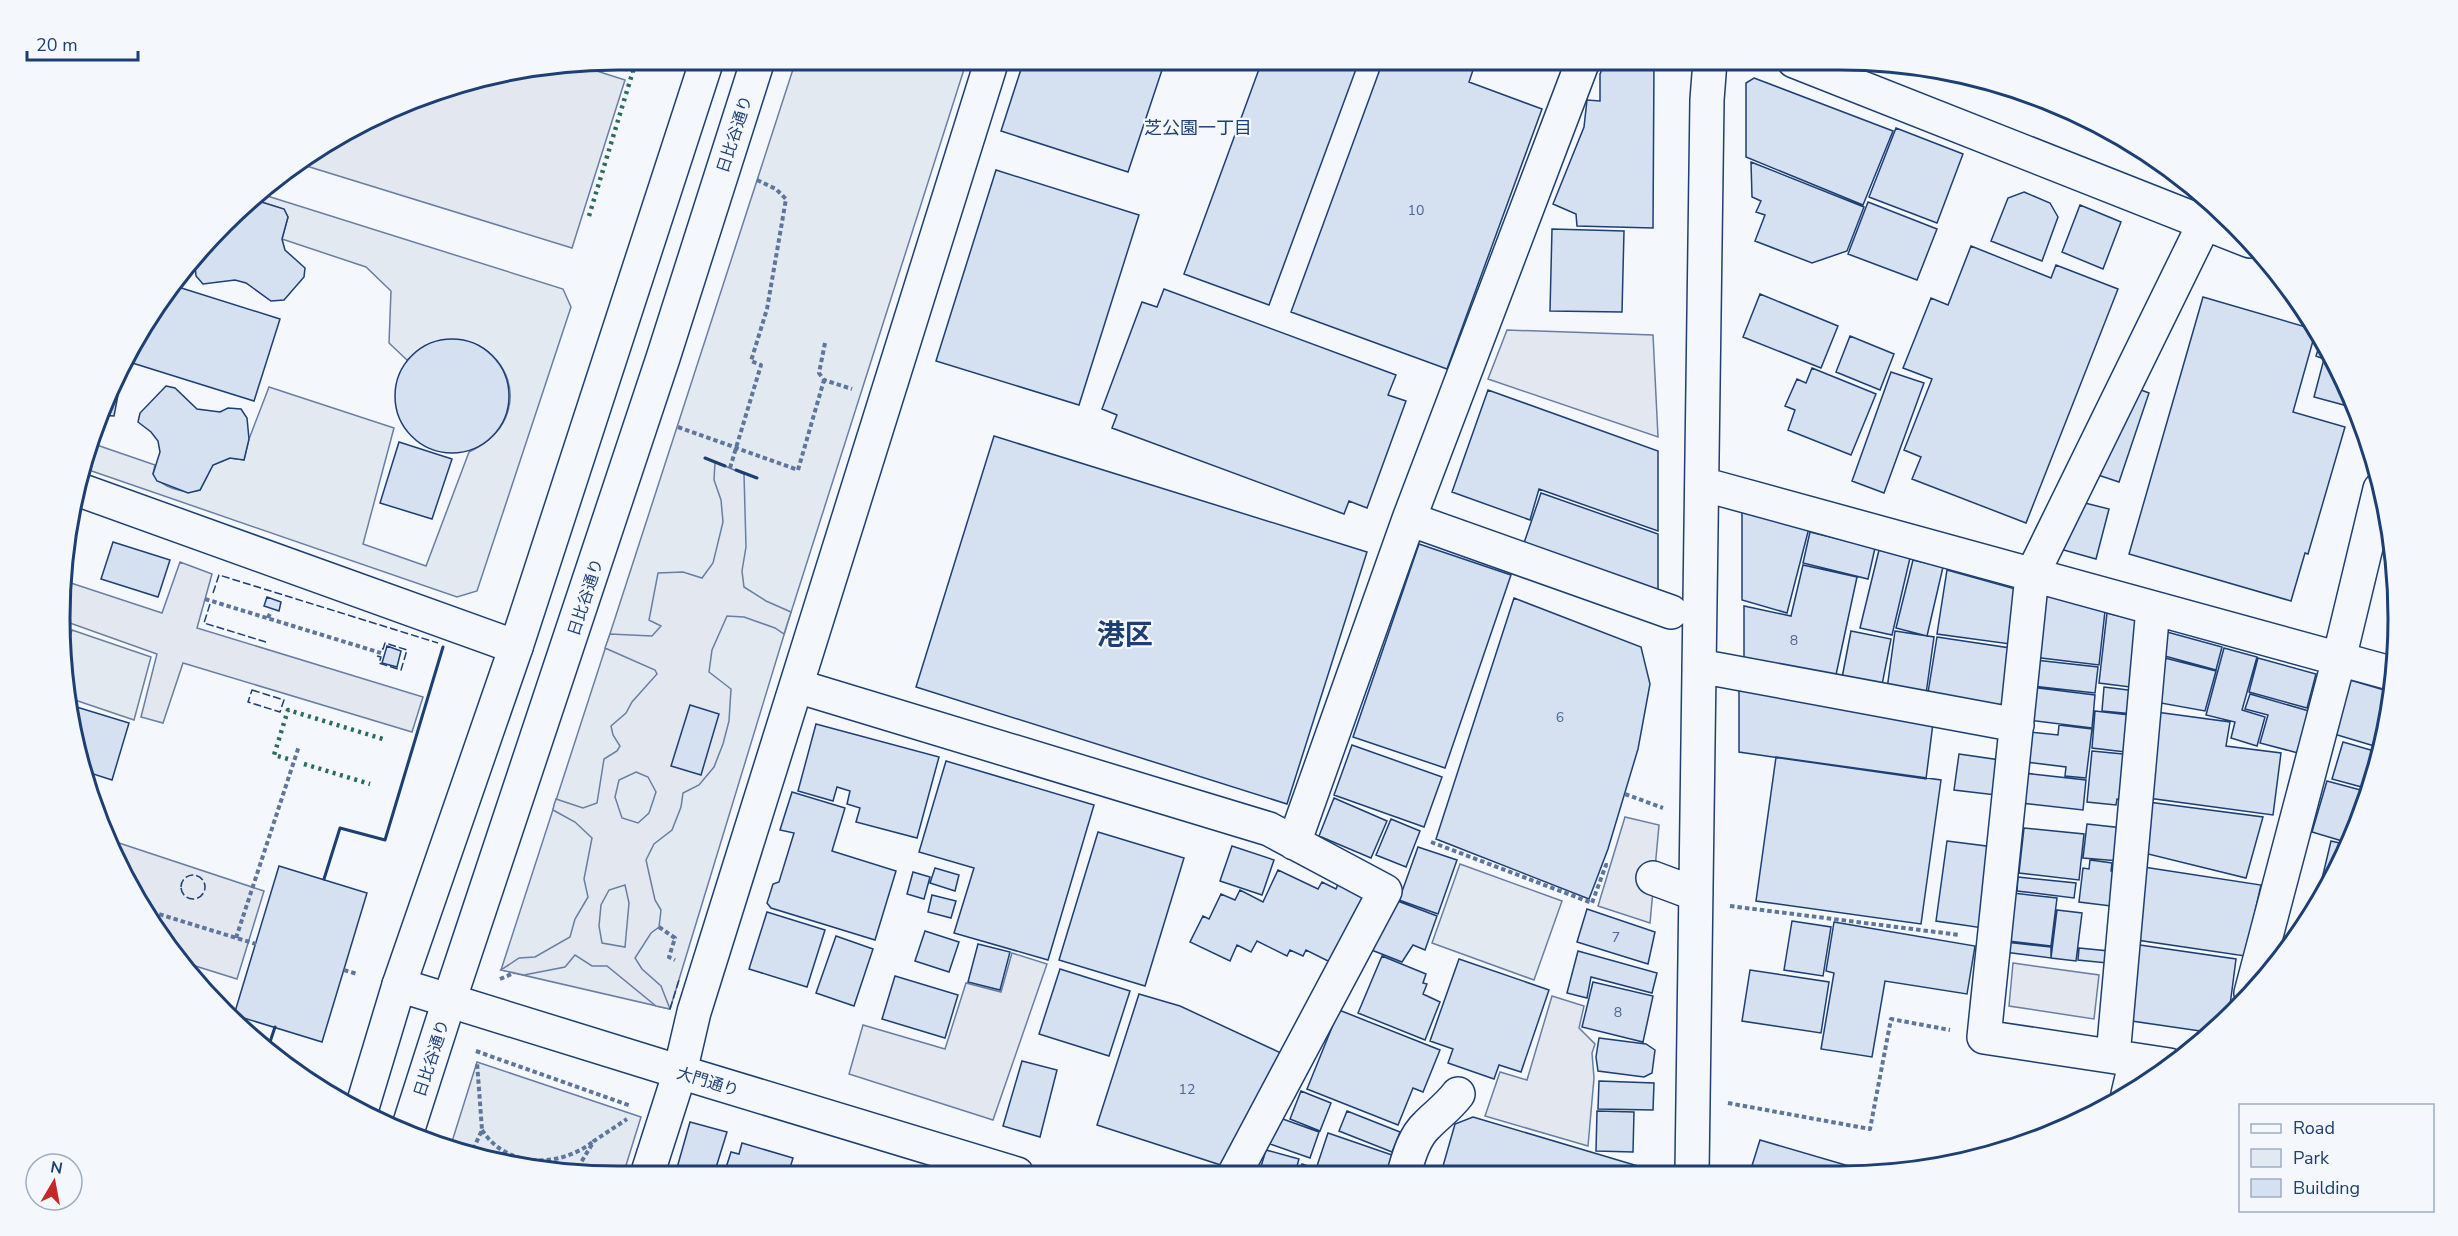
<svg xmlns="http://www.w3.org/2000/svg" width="2458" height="1236" font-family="'Nunito Sans','Noto Sans JP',sans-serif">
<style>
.green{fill:#e3e9f0;stroke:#687fa3;stroke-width:1.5}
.parking{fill:#e3e8f0;stroke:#687fa3;stroke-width:1.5;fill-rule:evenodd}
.building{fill:#d5e0f0;stroke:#1d3f73;stroke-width:1.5}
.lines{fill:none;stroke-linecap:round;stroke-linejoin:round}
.minor-casing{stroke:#1d3f73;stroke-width:36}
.major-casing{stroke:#1d3f73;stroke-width:36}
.path{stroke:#5e769c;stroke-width:4;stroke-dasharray:4.5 3;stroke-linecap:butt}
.minor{stroke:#f4f7fb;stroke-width:33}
.major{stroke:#f4f7fb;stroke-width:33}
.hedge{stroke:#2c6c60;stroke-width:4.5;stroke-dasharray:3 4.5;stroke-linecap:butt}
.fence{stroke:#1d3f73;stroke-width:1.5;stroke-dasharray:8 3;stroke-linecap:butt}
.wall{stroke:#1d3f73;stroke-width:3}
.labels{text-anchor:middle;stroke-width:4.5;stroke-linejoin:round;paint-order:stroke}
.number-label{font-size:14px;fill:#4b6792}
.street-label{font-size:16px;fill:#1d3f73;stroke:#f4f7fb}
.neighbourhood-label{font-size:18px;fill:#1d3f73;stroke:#f4f7fb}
.town-label{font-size:28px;font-weight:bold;fill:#1d3f73;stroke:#f4f7fb}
.rim{fill:none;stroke:#1d3f73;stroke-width:3}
</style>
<rect width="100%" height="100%" fill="#f4f7fb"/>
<path class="green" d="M796,60h171l-180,565 -117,384 -169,-39z
M261,194l302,95 8,18 -94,284 -20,6 -374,-129 8,-25 64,22 -2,9c8,14 32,20 47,16l13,-25 17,-7 14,2 5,-21 20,-52 125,41 -31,116 63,22 43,-114c90,-42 15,-158 -62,-92l-18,-17 2,-52 -25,-24 -84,-28 6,-22 -4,-8 -29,-9z
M72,630l79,27 -17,63 -65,-22 -1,3c-7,-23 -3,-49 4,-71z
M1460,864l102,37 -28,79 -102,-37z
M477,1062l164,55 -18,58c-54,0 -122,-8 -173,-27z"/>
<path class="parking" d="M581,66l44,14 -53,168 -272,-84 138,-74z
M1507,330l146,5 5,102 -170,-58z
M715,462l29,12 2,73 -4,24 2,16 22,14 25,11 -7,22 -9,-6 -31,-11 -17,-1 -15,34 -3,22 22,17 -2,32 -6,23 -9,23 -15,18 -16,8 -2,14 -9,23 -18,14 -8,16 9,40 6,10 -2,17 -8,6 -16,25 7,11 19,17 9,23 -14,-3 -49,-40h-15l-17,-11 -10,12 -41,8 -23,-5 18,-12 16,-1 35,-20 5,-18 13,-22 -4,-18 8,-41 -17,-16 -22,-12 1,-5 2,-6 27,9 14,-5 7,-44 13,-8 3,-5 -7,-11 -2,-9 15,-13 6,-11 25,-28 -2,-4 -50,-22 5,-14 42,2 9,-10 -12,-6 9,-47 25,-1 19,6 11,-15 10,-41 -2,-22 -7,-20zM636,772l12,5 8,15 -7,21 -11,10 -16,-5 -7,-21 4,-17zM625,885l4,18 -4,44 -23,-4 -3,-17 2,-21 8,-15z
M180,562l32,12 -15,54 226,69 -11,35 -229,-69 -20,60 -22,-6 16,-63 -90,-32 1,-40 94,31z
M1625,817l34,8 -9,98 -52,-17z
M110,840l154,51 -27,88 -48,-15 -72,-100z
M1012,953l35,11 -54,156 -144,-46 14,-49 82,24 21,-66 35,9z
M2013,963l86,12 -5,44 -85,-13z
M1552,996l32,10 -5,22 16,16 -3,9 2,25 -6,68 -103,-30 15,-44 27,8z"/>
<path class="building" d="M1024,60l141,1 -37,111 -127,-41z
M1262,61h97l-90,244 -85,-31z
M1383,61h74l17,6 -5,15 73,27 -95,260 -156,-57z
M1527,61h28l-3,9z
M1606,61h48l-1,167 -76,-2 -1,-12 -23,-10 31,-77 3,-27 13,1v-27z
M1754,78l139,53 -30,74 -117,-48v-74z
M2010,89l76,28 10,6 -87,-32z
M1896,128l67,26 -26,69 -68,-26z
M1751,162l113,45 -17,44 -35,12 -57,-22 10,-26 -9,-3 5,-11 -9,-4z
M996,170l143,45 -60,190 -143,-44z
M2024,192l26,11 8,14 -16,44 -51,-20 17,-43z
M255,200l29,9 4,8 -6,22 3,11 20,18 -1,9 -20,23 -13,1 -25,-18 -11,-3 -32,4 -7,-8 -1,-11z
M1868,202l69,27 -20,51 -69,-26z
M2080,205l41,17 -18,47 -41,-17z
M1552,229l72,2 -2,81 -72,-1z
M1971,246l80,32 5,-13 62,24 -92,234 -114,-44 9,-22 -17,-7 28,-71 -29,-11 28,-70 17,7z
M175,286l105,33 -26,82 -128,-40 28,-53z
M1164,289l232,86 -8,20 18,6 -39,107 -18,-7 -5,13 -232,-86 5,-13 -15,-6 40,-107 15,5z
M1760,294l78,32 -17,42 -78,-31z
M2203,297l113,33 -23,82 52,15 -37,127 -3,-1 -14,48 -162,-47z
M1850,336l44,18 -14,36 -44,-18z
M2322,337l1,2 32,69 -41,-11 10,-38 -8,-3z
M395 396a57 57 0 1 1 114 0a57 57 0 1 1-114 0Z
M1812,368l64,26 -25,61 -63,-25 7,-20 -10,-4 12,-27 9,4z
M1891,372l33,11 -40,110 -32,-12z
M116,379l2,16 -4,21 -15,-1z
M2128,385l21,8 -30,89 -21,-7z
M166,386l9,2 22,21 23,3 8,-4 13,1 6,9 2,21 -5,21 -14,-2 -17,7 -13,25 -12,3 -31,-12 -4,-7 7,-22 -2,-11 -7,-9 -13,-10 2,-9z
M1488,390l170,61v80l-119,-42 -9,31 -78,-28z
M994,436l373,116 -80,252 -371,-117z
M399,442l53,17 -20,60 -52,-16z
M1541,493l117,41v56l-134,-47z
M2073,500l36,9 -13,50 -36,-10z
M1742,512l67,16 -22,85 -45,-13z
M1810,532l65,16 -7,31 -65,-16z
M113,542l57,18 -12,37 -57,-18z
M1419,544l92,31 -66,193 -92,-31z
M1879,550l31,8 -18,77 -32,-7z
M1913,560l30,7 -16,69 -31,-8z
M1803,565l54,12 -23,107 -90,-20v-58l47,10z
M1947,570l72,20 -9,54 -73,-10z
M2040,593l65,18 -6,54 -66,-8z
M267,597l14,5 -2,9 -15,-5z
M1514,598l127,49 9,37 -12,65 -30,100 -19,50 -153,-60z
M2107,613l29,7 2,68 -39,-5z
M1851,631l40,8 -10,51 -40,-7z
M1895,631l39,6 -8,57 -39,-5z
M2167,632l55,15 -6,23 -55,-15z
M1937,637l73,11 -9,62 -74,-11z
M387,646l14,5 -4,16 -15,-4z
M2224,648l33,9 -15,53 23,7 -8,29 -26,-8 4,-16 -29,-7z
M2161,657l55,14 -11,40 -50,-9z
M2258,658l58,16 -9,34 -58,-16z
M2035,660l63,7 -3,26 -63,-7z
M2350,680l41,12 -10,56 -47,-14z
M2030,687l65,8 -3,33 -65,-8z
M2104,687l32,4 -2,23 -32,-3z
M1739,690l194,33 -7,56 -187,-27z
M2250,694l59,17 -11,42 -38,-10 8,-28 -23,-6z
M70,705l59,18 -17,57 -22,-7z
M690,705l29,9 -18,61 -30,-9z
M2095,711l43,5 -4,37 -42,-5z
M2156,712l74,10 -4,24 55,7 -8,62 -125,-17z
M816,724l123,33 -22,81 -61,-16 4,-14 -13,-4 3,-13 -13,-4 -4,14 -35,-10z
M2059,725l33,4 -6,49 -21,-2 1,-9 -41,-5 4,-30 29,3z
M2343,742l38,11 -12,36 -37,-10z
M1352,745l90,32 -18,50 -90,-32z
M2092,751l41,4 -5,45 -11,-1 -1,6 -29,-3z
M1959,754l41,6 -4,35 -42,-5z
M1776,757l165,23 -20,144 -165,-23z
M946,761l148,44 -46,155 -94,-27 20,-65 -55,-16z
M2024,773l62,7 -3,30 -62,-7z
M2327,781l41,11 -19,51 -37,-11z
M792,792l53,16 -13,43 64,20 -21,69 -104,-32 -4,-5 6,-19 6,-2 15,-49 -14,-3z
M1334,798l53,23 -16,37 -52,-22z
M2148,802l115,15 -17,61 -102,-25z
M1391,819l29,12 -14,36 -30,-12z
M2087,824l36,4 -4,33 -36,-3z
M2024,828l60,6 -5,46 -60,-7z
M1098,832l86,26 -39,128 -86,-26z
M1947,841l47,6 -11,81 -47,-7z
M2331,841l17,4 -7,19 -24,36z
M1232,846l42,14 -12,35 -42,-14z
M1418,847l39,13 -19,54 -39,-14z
M2090,860l22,3 -1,8 12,2 -4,34 -40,-5 4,-34 6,1z
M279,866l88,27 -45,149 -88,-27z
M2137,866l124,19 -16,71 -115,-17z
M935,868l24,7 -4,16 -25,-8z
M1278,870l40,19 4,-7 14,7 2,-5 30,14 -32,67 -30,-15 -3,6 -13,-6 -3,6 -30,-15 -6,11 -14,-7 -7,16 -40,-19 13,-26 6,3 12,-25 14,6 5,-10 23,12z
M913,872l17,5 -6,22 -17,-5z
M2018,877l58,6 -2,15 -57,-7z
M2013,893l44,5 -6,48 -43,-5z
M932,895l24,6 -5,17 -23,-6z
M1395,900l42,16 -12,34 -12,-5 -11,17 -33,-13z
M1587,909l68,23 -7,32 -71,-22z
M2057,910l25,3 -6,48 -25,-3z
M767,912l58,18 -18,57 -58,-18z
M1792,921l39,6 -8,49 -39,-6z
M1834,922l141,24 -8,48 -82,-13 -13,76 -51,-8 13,-76 -8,-2z
M925,931l34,11 -10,30 -34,-11z
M836,936l37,13 -19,57 -38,-13z
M2005,942l46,5v11l-47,-6z
M978,944l32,8 -10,38 -32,-8z
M2133,944l103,15 -7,54 -22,19 -82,-12z
M2079,948l30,3 -2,12 -29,-3z
M1578,951l79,22 -5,20 -61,-16 -4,21 -20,-5z
M1382,956l44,18 -3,9 4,1 -4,10 17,8 -15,38 -67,-27z
M1459,959l90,31 -28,82 -22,-7 -5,14 -46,-16 5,-14 -23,-8z
M1060,969l70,22 -21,65 -70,-22z
M1750,970l79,12 -8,51 -79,-12z
M895,976l63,19 -13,43 -63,-19z
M1593,982l60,14 -10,46 -61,-15z
M1139,994l41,12 101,47 -51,115 -133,-43z
M1339,1010l101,40 -17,42 -10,-4 -15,37 -91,-36z
M1599,1038l47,6 9,6 -3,23 -8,4 -46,-6 -2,-14z
M1022,1061l35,9 -17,67 -37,-11z
M1599,1081l55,2 -1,27 -55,-1z
M1301,1091l30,12 -11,28 -30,-12z
M1347,1111l53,21 -8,20 -53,-21z
M1597,1111l37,1 -1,40 -37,-1z
M1473,1117l175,52 -1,3 -206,1 14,-49z
M1280,1118l39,14 -9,26 -40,-14z
M690,1122l37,10 -13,42 -39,1z
M1328,1133l64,22 -5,18h-88l3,-9 14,5z
M1760,1140l106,31 -116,1z
M742,1143l51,15 -3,10 8,2 -1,4h-73l7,-22 8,2z
M1266,1150l33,9 -4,14h-36z"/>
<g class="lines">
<g class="minor-casing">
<path id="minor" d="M1794,61l456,180
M1702,484l692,190
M77,489l439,158
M1409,519l262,93
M1699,666l318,59
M797,686l472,143 116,62 -150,282
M1294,843l115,-324 174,-458
M1653,878l43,16
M399,985l281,87 337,102
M2251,993l88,-334 41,-170
M2113,1056l40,-448
M2169,1065l-185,-28 48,-462 172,-351
M2128,1094l8,-34
M1692,1172l15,-1072 3,-39
M1404,1173c5,-17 10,-36 23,-48 11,-11 22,-19 31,-31
M647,1175l33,-103 14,-60 298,-952"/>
</g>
<g class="major-casing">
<path id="major" d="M361,1111l38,-126 117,-338 191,-587
M407,1132l42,-131 214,-643 95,-298"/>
</g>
<path class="path" d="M825,343l-6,30 5,7 28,9
M678,427l120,43 26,-90
M730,468l31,-103 -10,-4 16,-52 19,-110 -10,-10 -19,-9
M205,599l176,54
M268,618l3,-7
M1625,794l38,14
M1431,842l161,61 14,-38h3
M1730,906l230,29
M152,912l104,32
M659,927l16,11 -6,19 6,3
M236,938l63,-192
M344,970l13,4
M500,979l14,-6
M476,1051l155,55
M1728,1103l142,26 21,-110 59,11
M482,1130c25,39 78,38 112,11
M470,1156l12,-26 -5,-68
M574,1174l20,-33 33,-22"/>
<use href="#minor" class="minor"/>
<use href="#major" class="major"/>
<path class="hedge" d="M589,216l44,-145 -29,-9
M288,759l-14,-4 14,-45 95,29
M304,764l66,20"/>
<path class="fence" d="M213,593l6,-18 219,68
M210,604l-6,19 62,19
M377,656l4,1 -2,6 22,7 6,-20 -22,-7 -2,6 -4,-1
M252,690l32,10 -4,12 -32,-10z
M181 887a12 12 0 1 1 24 0a12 12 0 1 1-24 0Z
M670,1009l9,-29"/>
<path class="wall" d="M705,458l20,8
M736,470l21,8
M324,879l16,-51 45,12 58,-193
M269,1045l6,-18"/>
</g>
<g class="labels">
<g class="number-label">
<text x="1416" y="215">10</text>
<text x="1794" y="645">8</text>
<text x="1560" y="722">6</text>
<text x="1616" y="942">7</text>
<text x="1618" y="1017">8</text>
<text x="1187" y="1094">12</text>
</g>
<g class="street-label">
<text transform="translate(734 134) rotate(-72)" y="6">日比谷通り</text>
<text transform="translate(585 597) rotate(-72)" y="6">日比谷通り</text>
<text transform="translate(431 1058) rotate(-72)" y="6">日比谷通り</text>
<text transform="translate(708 1081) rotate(17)" y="6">大門通り</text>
</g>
<g class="neighbourhood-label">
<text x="1198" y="134">芝公園一丁目</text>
</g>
<g class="town-label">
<text x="1125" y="644">港区</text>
</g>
</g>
<path d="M0 0H2458V1236H0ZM618 70H1840A548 548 0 0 1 2388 618V618A548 548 0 0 1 1840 1166H618A548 548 0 0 1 70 618V618A548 548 0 0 1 618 70Z" fill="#f4f7fb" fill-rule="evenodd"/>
<path class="rim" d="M618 70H1840A548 548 0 0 1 2388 618V618A548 548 0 0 1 1840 1166H618A548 548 0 0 1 70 618V618A548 548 0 0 1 618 70Z"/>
<rect x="2239" y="1104" width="195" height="108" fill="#f4f7fb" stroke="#9eadc5" stroke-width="1.5"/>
<rect x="2251" y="1124" width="30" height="9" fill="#f4f7fb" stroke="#9eadc5" stroke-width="1.5"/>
<text x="2293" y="1134" font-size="18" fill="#1d3f73">Road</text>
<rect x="2251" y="1149" width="30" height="18" fill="#e3e9f0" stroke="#9eadc5" stroke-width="1.5"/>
<text x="2293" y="1164" font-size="18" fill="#1d3f73">Park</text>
<rect x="2251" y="1179" width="30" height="18" fill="#d5e0f0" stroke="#9eadc5" stroke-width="1.5"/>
<text x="2293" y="1194" font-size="18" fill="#1d3f73">Building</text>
<g transform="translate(54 1182) rotate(10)"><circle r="28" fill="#f4f7fb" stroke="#9eadc5" stroke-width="1.5"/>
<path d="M0-4.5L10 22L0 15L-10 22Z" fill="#c62828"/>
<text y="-9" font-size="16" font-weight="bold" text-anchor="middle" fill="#1d3f73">N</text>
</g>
<path d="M27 51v9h111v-9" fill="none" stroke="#1d3f73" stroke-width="3"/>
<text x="36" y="51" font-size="18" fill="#1d3f73" stroke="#f4f7fb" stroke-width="4.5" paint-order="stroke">20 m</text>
</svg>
